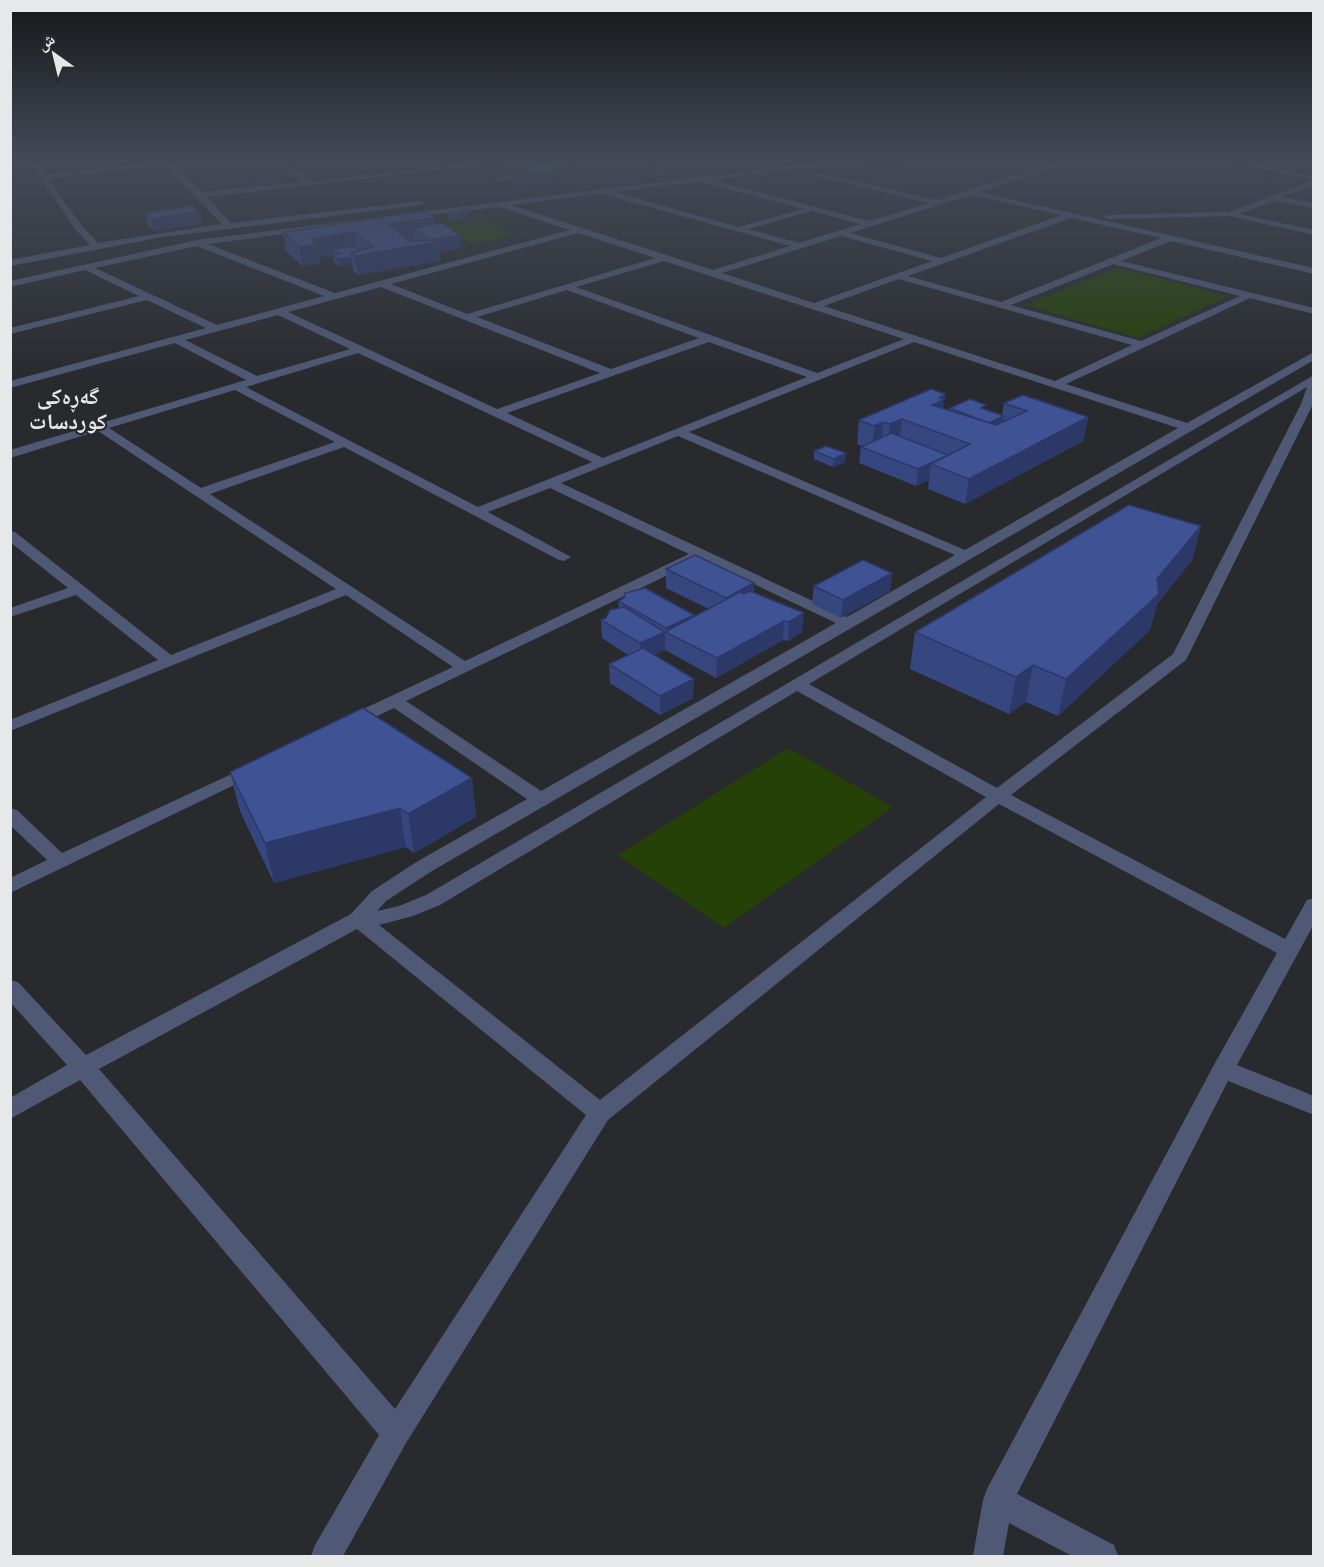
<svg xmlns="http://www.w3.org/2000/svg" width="1324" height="1567" font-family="Karla,'Noto Naskh Arabic',sans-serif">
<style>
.green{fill:#254107}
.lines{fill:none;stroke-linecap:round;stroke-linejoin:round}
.minor{fill:#4f5976;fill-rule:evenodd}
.wall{fill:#36477f}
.shaded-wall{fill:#2c3968}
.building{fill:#3f5294;stroke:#2c3968;stroke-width:1.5}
.labels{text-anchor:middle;stroke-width:4.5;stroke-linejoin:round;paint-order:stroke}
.far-district-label{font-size:22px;font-weight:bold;fill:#e7e8ea;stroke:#292a2e}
</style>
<rect width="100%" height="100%" fill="#292a2e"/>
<path class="green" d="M486,218l30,18 -45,8 -29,-19z
M1118,268l110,28 -90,42 -113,-33z
M788,748l105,59 -169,121 -106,-73z"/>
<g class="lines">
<path class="minor" d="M29,161h7l9,13 125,-13 33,31 101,-10 -29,-21h9l29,20 177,-20 19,1 -302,35 24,26 190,-22 4,2 -4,2 -258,32 -153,29v-6l80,-15 -14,-15zM165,165l57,59 -124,19 -16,-17 -34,-47z
M552,161h36l-39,8 -3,-1 -51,14 -4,-2z
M651,161h7l6,15h-6z
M867,161h74l-138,7 -91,12 157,41 60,-18 -118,-28v-4l126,29 123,-39h12l-93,31 335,76v6l-143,-33 -50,20 193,47v6l-64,-16 -184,86 121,39 127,-71v8l-882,511 -46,30 -9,10 22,-5 27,-11 888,-520 -1,29 -127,256 -175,135 274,144 22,-39 7,-2v26l-77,141 77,31v19l-86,-34 -211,413 97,51 4,11h-46l-63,-33 -6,33h-30l10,-56 4,-11 228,-426 62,-110 -278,-149 -391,316 -202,323 -63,113h-32l4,-11 64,-110 -299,-355 -70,39v-21l57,-33 -57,-63v-22l8,2 68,73 265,-141 21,-23 46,-30 109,-62 -133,-91 -40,19h-12l-2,-4 2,-4 111,-52 -107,-72 -336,136v-11l148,-60 -82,-65 -66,22v-9l58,-20 -58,-46v-11l5,1 156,123 165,-66 -238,-158 -88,27v-8l236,-70 -71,-37 -165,45v-7l196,-53 -59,-28 -137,34v-6l129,-32 -54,-26 -75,17v-6l187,-41 160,-20v4l-3,1 -146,19 127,49 235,-63 -71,-23 -97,11 -1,-2 4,-2 398,-50zM704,181l1,2 98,26 -65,18 -124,-35zM605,193l1,2 184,51 -77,24 -202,-65zM971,195l90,20 -120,43 -91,-25zM812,211l48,13 -61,19 -51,-14zM1071,218l90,20 -160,64 -93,-26zM578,233l77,25 -188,56 -76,-30zM841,236l91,25 -118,42 -92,-30zM197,246l127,50 -107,29 -122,-57zM664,261l240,78 -87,34 -241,-86zM1113,264l127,32 -99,45 -130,-36zM899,279l233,66 -77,36 -231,-75zM381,287l219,86 -103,36 -209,-97zM567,290l132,48 -88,31 -134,-52zM278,315l72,34 -93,27 -72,-36zM709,342l98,35 -204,81 -96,-45zM914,342l264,86 -213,122 -276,-118zM358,353l234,109 -114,45 -232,-120zM1307,387l-6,17 -128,250 -176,134 -188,-104zM235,390l100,52 -134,46 -92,-60zM678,436l277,119 -108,62 -286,-134zM344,447l215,113 5,1 7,-4 -83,-45 62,-24 139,66 -224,107 -255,-167zM701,559l135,64 -295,168 -135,-90zM797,691l189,106 -386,303 -221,-175 34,-9 27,-11zM357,929l229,186 -191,294 -296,-340z
M1225,161h16l73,15v9l-33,12 33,6v5l-41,-7 -34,13 75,16v5l-84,-19 -122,3 -4,-2 4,-2 121,-3 84,-32z
M253,764l6,1 3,4 -3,4 -249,120v-15l37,-18 -37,-35v-17l7,2 45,43z"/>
</g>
<path class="wall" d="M448,212l22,6 -17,2 -5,-2z
M145,213l56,11 -46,7 -7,-5z
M435,225l26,23 -22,4 1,9 -82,14 -4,-3 -2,-8 -13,2 -5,-4 -1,-7h1l-15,2 1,6 -18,3 -16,-15 -3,-19z
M1004,403l84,14 -5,24 -118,63 -37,-15 1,-9 -13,6 -57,-23 2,-16 1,-1 -5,-2 2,-24 85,-11 5,1 1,-2 36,2 16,6z
M814,451l31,11 -12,5 -19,-8z
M1201,526l-9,34 -35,44 -7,26 -92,86 -32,-14 -17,12 -99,-45 5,-37z
M666,569l88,24 48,39 -14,9 -5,-1 -67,38 -51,-28v-3v3l-10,5 38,43 -33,17 -50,-32 -1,-19 19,-9 -26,-17 -1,-18 5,-2 13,-10 -1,-7 76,14v1l15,-7 -43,-21z
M892,573l-2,18 -49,27 -29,-14 2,-18z
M230,772l242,6 4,39 -62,36 -8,-6 -132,36 -34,-72z"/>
<path class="shaded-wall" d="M556,170l1,12 -42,4v-11z
M470,211v7l-17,2 -1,-6z
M199,212l2,12 -46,7 -3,-12z
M434,218l2,18 -23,-8 1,12 -23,3 -2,-19z
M355,232l2,19 -24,-2 1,6 -15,2 1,6 -18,3 -3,-19 13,-8z
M460,235l1,13 -22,4 1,9 -82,14 -3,-19 75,-16z
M352,257v7l-13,2 -1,-7z
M945,394l-4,29 -9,-18 7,-7z
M1004,416l-3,16 -12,-9z
M1088,417l-5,24 -118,63 4,-25z
M902,419l-3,24 -12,5 3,-24z
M883,422l-2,24 -9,4 2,-24z
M846,453l-1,9 -12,5 1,-8z
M948,455l-17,9 -2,16 -13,6 2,-17z
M1201,526l-9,34 -35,44 -7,26 -92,86 8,-37z
M892,573l-2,18 -49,27 2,-18z
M754,583v19l-29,15 1,-19z
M804,613l-2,19 -14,9 1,-19z
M694,615v19l-28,-2v-4z
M784,621l-1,19 -67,38 1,-20z
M665,632v18l-25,12v-19z
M1033,665l-7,37 -17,12 7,-37z
M694,679l-1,19 -33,17v-19z
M472,778l4,39 -62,36 -6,-39z
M400,808l6,39 -132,36 -9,-40z"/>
<path class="building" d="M547,163l9,7 -41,5z
M191,206l8,6 -47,7 -7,-6z
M465,209l5,2 -18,3 -4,-2z
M425,211l9,7 -45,6 21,17 23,-1 5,2 -83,14 -4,-3 22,-6 -18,-15 -43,7 5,5 -18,3 -16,-15z
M442,223l18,12 -31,5 -16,-12z
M353,246l7,4 -9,3 1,4 -14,2 -5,-4 7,-1 -7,-5z
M931,389l14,5 -6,4 6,1 -13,6 64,20 31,-14 -23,-8 19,-8 65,22 -119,62 -38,-15 39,-20 -68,-25 -12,5 -7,-2 -9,4 -15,-6z
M970,399l16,6 -5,3 23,8 -15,7 -39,-15z
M891,433l57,22 -30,14 -57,-22z
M826,446l20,7 -12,6 -20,-8z
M1129,505l72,21 -44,53 2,15 -93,85 -33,-14 -17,12 -101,-45z
M695,555l59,28 -28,15 -60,-29z
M863,560l29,13 -49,27 -29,-14z
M645,588l49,27 -28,13 -48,-27 6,-3 1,-5z
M750,591l54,22 -15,9 -5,-1 -67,37 -52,-26 75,-40 4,2z
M624,607l41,25 -25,11 -39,-23 5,-2 4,-8z
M643,648l51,31 -34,17 -51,-32z
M363,708l109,70 -64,36 -8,-6 -135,35 -35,-71z"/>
<linearGradient id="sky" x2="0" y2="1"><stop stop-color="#171719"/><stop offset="0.42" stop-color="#434a57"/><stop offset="1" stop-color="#434a57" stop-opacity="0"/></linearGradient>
<rect width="1324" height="381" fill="url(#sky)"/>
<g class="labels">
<g class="far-district-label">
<text x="68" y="404">گەڕەکی<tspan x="68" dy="25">کوردسات</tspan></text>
</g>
</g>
<rect width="1324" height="1567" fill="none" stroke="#e7e8ea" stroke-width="24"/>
<g transform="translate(54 54) rotate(326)" stroke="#292a2e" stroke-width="4.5" paint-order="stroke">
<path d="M0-4.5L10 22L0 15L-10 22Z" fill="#e7e8ea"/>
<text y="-9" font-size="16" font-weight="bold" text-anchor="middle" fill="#e7e8ea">ش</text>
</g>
</svg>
